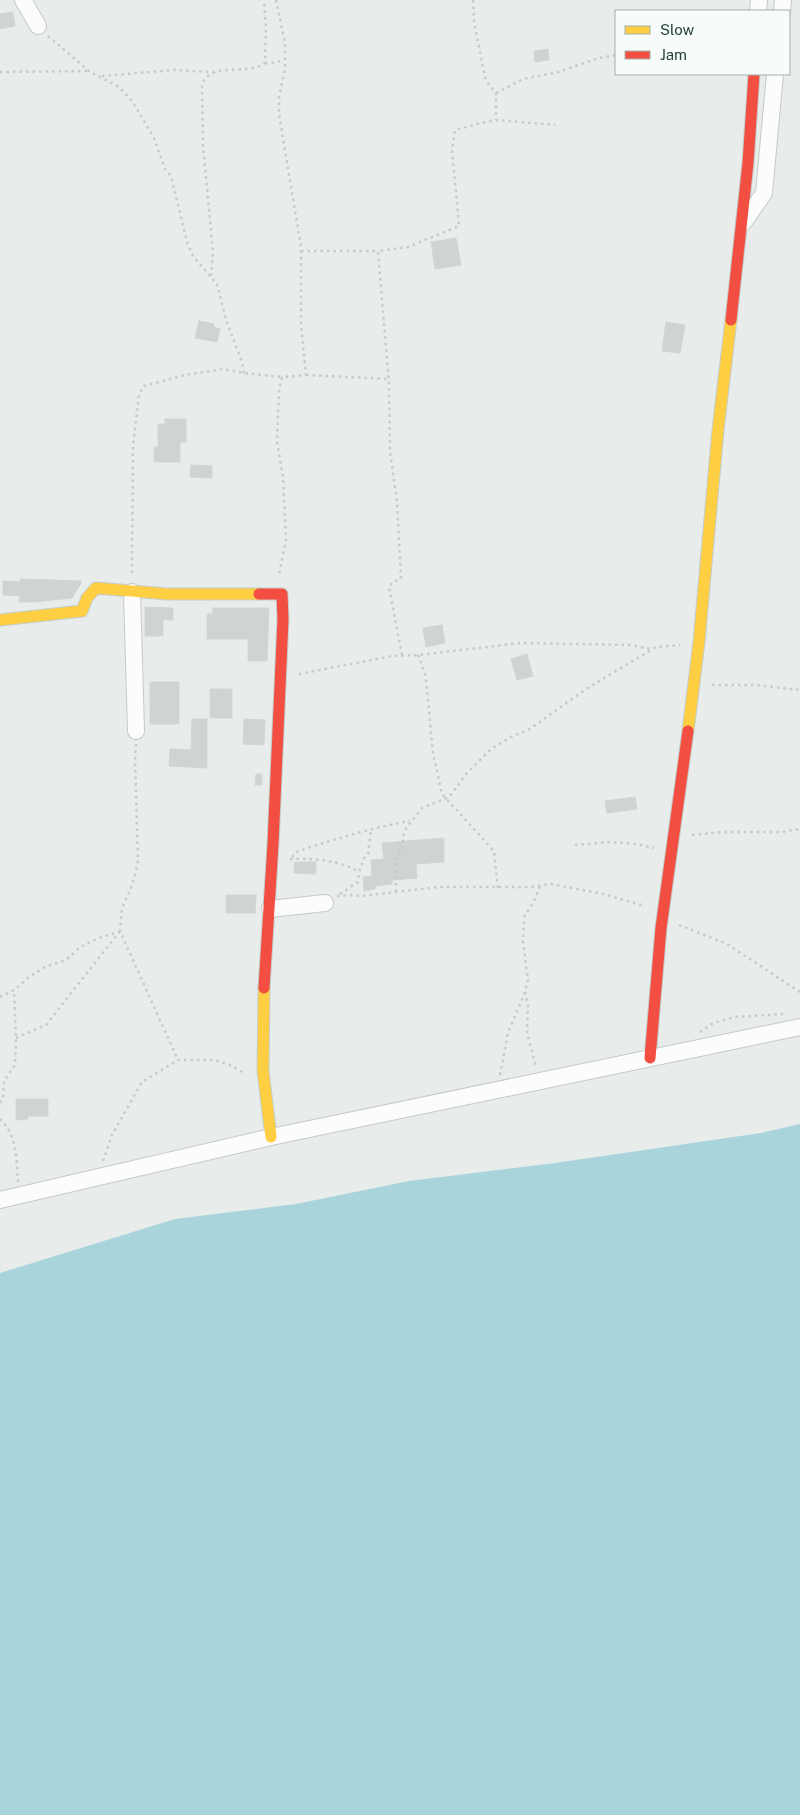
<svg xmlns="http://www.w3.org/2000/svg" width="800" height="1815" font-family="'Public Sans',sans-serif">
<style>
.water{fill:#a9d4db}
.building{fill:#cfd4d2;stroke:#d1d6d4}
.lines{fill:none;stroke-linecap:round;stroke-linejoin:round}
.street-casing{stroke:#c5cac8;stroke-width:18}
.slow-casing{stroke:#c3cbc8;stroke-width:13}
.jam-casing{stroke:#c3cbc8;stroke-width:13}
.path{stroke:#c3ccca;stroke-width:2.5;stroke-dasharray:2.5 4;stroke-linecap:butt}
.street{stroke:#fcfcfc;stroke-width:16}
.slow{stroke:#ffcf43;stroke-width:11}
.jam{stroke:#f24e42;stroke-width:11}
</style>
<rect width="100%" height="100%" fill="#e8edeb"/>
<path class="water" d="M800,1124v691h-800v-542l175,-54 121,-15 113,-23 146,-18 206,-30z"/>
<path class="building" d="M13,12l2,14 -15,3v-15z
M548,49l1,11 -14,2 -1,-11z
M456,238l5,27 -26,4 -4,-27z
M199,321l15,3 -1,3 7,2 -3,13 -22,-4z
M666,322l19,3 -5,28 -18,-2z
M165,419h21v23h-6v20h-26v-15h4v-23h7z
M191,465l21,1v12l-22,-1z
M20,579l61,2v2l-9,15 -38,4h-15l1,-6 -17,-1v-14l17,1z
M145,607l28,1v12h-10v16h-18z
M213,608h56l-2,53h-19v-22h-41v-25h6z
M442,625l3,18 -19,4 -3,-19z
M527,654l6,22 -16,4 -6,-21z
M150,682h29v42h-29z
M210,689h22v29h-22z
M192,719h15v49l-38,-2 1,-17 21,1z
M244,719l21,1 -1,25 -21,-1z
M256,774h6v11h-7z
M635,797l2,12 -30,4 -2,-12z
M444,838v24l-28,2 1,14 -25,2v4l-17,2v3l-11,2 -1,-14 9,-1 -1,-16 13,-1 -2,-16z
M295,862h21v12l-22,-1z
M226,895h30l-1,18h-29z
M16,1099h32v17h-21l1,3 -12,1z"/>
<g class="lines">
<g class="street-casing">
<path id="street" d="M23,0l15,26
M758,11l1,-11
M782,11l1,-11
M744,222l20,-29 11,-119
M132,592l4,139
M270,909l55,-6
M0,1200l271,-63 529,-110"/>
</g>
<g class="slow-casing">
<path id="slow" d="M0,620l82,-9 5,-13 9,-10 71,6h92
M688,731l11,-89 19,-212 13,-110
M264,988l-1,83 8,66"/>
</g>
<g class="jam-casing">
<path id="jam" d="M731,320l17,-157 6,-89
M259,594h23l1,25 -10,225 -9,144
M650,1058l11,-130 27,-197"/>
</g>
<path class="path" d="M276,0l9,43v26l-6,28v17l22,133v78l5,50 -24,2 -3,12 -2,53 6,35 3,62 -7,36
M473,0l1,22 9,45 3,14 10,12v27
M48,36l41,35 30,16 13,14 22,37 11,31 6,7 16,66 6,14 24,28 9,36 16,42 2,11
M265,63h10l8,-3
M0,72l88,-1
M102,76l72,-6 40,2
M496,93l27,-14 35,-7 41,-14 17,-3
M301,251h76
M211,276l2,-24 -10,-107 -1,-60c7,-24 47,-9 63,-22l1,-35 -2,-28
M306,375l83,4
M132,573l1,-126 6,-53 5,-8 41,-11 39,-6 20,4 38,4
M402,655l-13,-68 4,-5 8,-3 -4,-77 -7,-51 -1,-67 -11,-133 30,-4 51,-21 -7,-76 3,-20 22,-6 19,-4 59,5
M418,655l7,18 2,16 6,64 9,41 52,57 4,37
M299,674l93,-18 26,-1 103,-12 109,2 21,4
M712,685h43l45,5
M136,744l-1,15 3,101 -2,12 -5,16 -9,20 -2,23 58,129
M692,835l31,-3h59l18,-3
M575,845l35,-3 26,2 18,4
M292,857l4,-5c38,-13 75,-24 114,-31
M290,859c23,-1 49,1 69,13
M396,892l-1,-33 7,-10 2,-18 18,-23 27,-11 18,-24 24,-24 20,-12 17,-7 58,-41 70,-42 24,-2
M340,894l18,-12 1,-10 5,-14 4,-4 3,-25
M337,896l15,-1 9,1 77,-9h93l20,-3 52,10 42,12
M679,925l48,19 73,48
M525,992l3,14 -1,27 9,34
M0,997l14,-7 15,-13 16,-10 21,-7 14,-13 19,-9 19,-6
M700,1032l13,-9 22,-6 48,-3
M16,1038l30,-13 74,-94
M500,1075l8,-42 17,-41 3,-12 -5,-38 1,-25 9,-14 7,-17
M0,1103l3,-6 1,-16 11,-16 1,-27 -2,-48
M0,1119c18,18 16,39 18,63
M103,1161l9,-26 30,-53 36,-22h36l14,4 16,9"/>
<use href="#street" class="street"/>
<use href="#slow" class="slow"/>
<use href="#jam" class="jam"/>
</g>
<rect x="615" y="10" width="175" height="65" fill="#f7fbf9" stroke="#a3b1ad"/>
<rect x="625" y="26" width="25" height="8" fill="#ffcf43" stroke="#a3b1ad"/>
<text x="660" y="35" font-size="15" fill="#24423a">Slow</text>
<rect x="625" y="51" width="25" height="8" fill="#f24e42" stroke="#a3b1ad"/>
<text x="660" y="60" font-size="15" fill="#24423a">Jam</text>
</svg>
